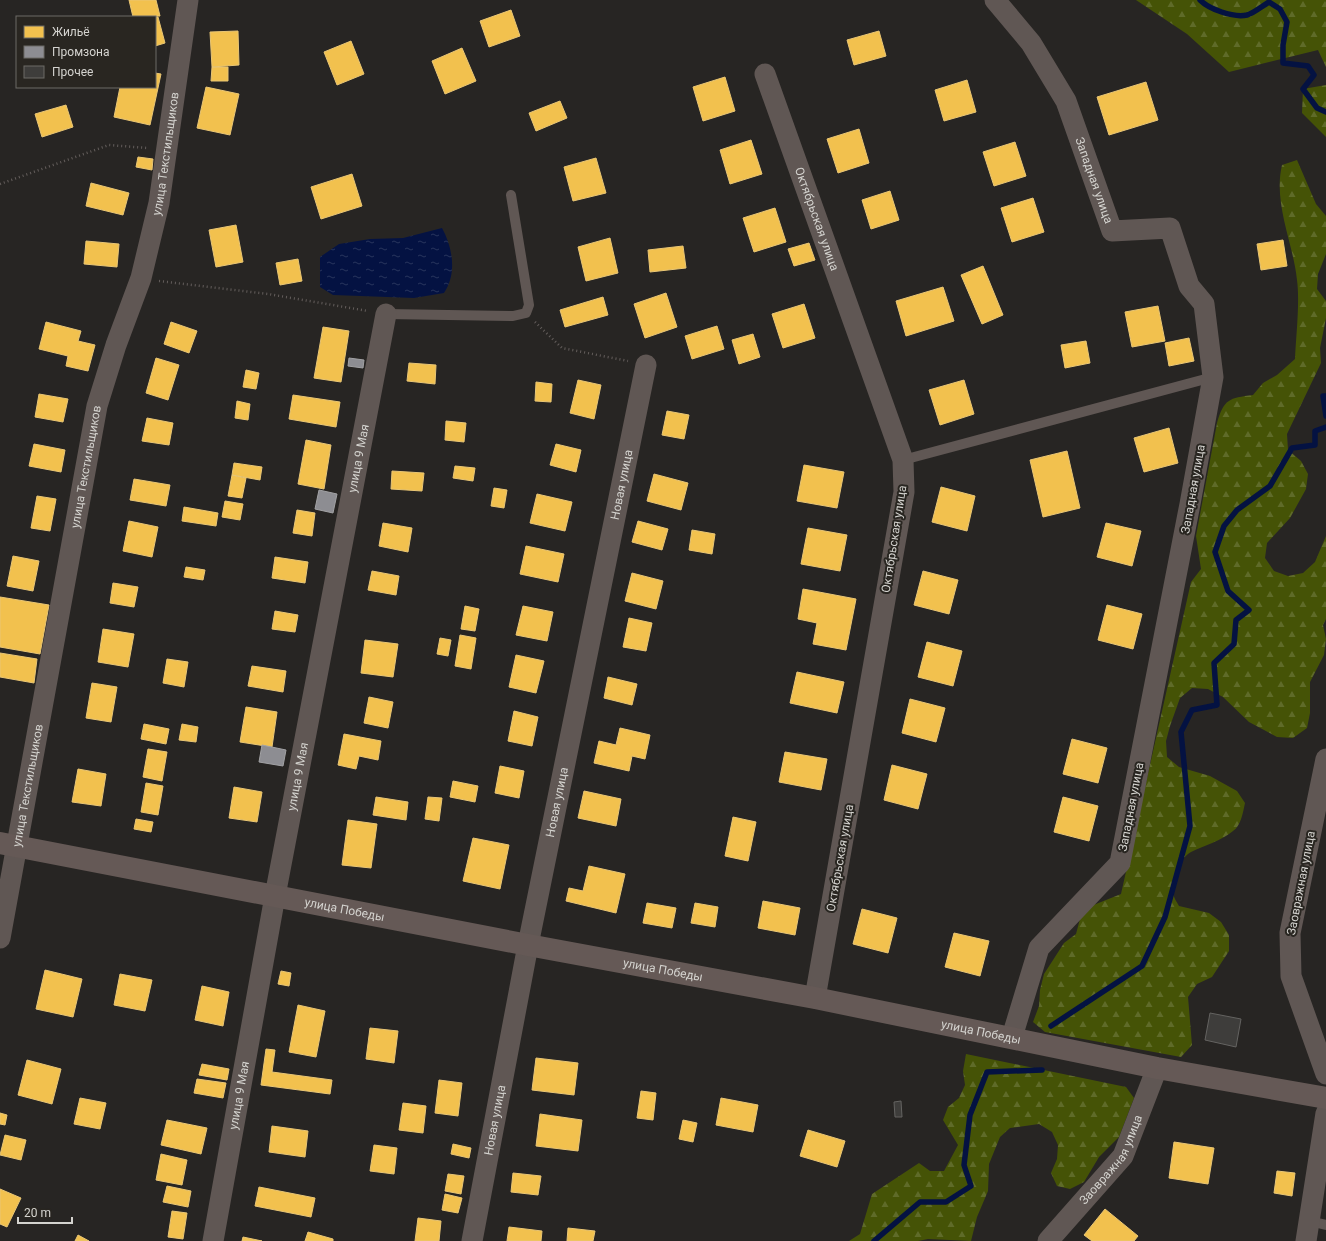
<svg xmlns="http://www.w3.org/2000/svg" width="1326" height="1241" font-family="Roboto,sans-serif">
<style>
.forest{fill:url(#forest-firs)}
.water{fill:url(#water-ripples)}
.homes{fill:#f2c14e;stroke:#e9c675}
.industry{fill:#8d8d92;stroke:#a2a2a4}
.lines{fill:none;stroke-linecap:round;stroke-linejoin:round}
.stream{stroke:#041242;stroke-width:5.5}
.building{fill:#3e3d3b;stroke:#646361}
.path{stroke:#645e5c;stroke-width:2.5;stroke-dasharray:1 3;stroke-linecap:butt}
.lane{stroke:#605754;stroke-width:10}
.street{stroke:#605754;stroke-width:21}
.secondary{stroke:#655956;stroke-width:22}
.labels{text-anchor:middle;stroke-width:4;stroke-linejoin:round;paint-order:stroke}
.street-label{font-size:12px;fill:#d4d3cf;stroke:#292621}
</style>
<defs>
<pattern id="forest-firs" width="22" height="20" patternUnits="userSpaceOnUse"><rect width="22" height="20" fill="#455306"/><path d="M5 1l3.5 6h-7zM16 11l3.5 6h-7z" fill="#5f6b29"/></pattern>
<pattern id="water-ripples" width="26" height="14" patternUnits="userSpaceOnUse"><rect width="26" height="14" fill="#041242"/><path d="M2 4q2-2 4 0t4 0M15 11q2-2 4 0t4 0" fill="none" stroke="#28345c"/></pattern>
</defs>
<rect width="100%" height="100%" fill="#272523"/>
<path class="forest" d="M1136,0h190v67l-8,-17 -89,22 -42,-38z
M1326,85v52l-24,-24 1,-24z
M1297,160l19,44 10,12v38l-8,20 -1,15 9,12v17l-6,30 1,15 -34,71 1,16 13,11 7,13 -2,15 -16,29 -23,25 -2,15 9,13 14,5 15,-3 12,-11 11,-26v83l-3,6 3,14 -2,16 -14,27v31l-3,15 -14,10 -16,-1 -28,-15 -26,-25 -15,-8 -16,-1 -12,10 -10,28 -4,15 1,16 12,10 31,9 27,15 8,12c-2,9 -4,23 -12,28 -12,10 -28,14 -42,21 -12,7 -20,26 -18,40 0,5 4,10 6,14l30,7 12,9 8,13v16l-17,26 -15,7 -9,13 4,48 -11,12 -136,-25 -12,-10 6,-16 1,-16 4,-16 20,-31 12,-9 4,-15 11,-13 30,-12 70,-312 10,-13 -5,-33 21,-113c7,-24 12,-25 36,-28l10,-12 14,-8 18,-16c1,-23 5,-57 2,-79 -4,-38 -24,-77 -15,-115z
M966,1054l160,33 8,11 -15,39 -20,20 -15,25 -14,7 -13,-3 -6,-13 6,-14 1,-14 -6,-13 -13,-8 -29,4 -10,9 -11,27 -1,27 -11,26 -6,24 -43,-2 -10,2h-69l11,-7 12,-40 47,-31 11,8h14l14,-26 -15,-25 5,-13 11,-9 6,-13 -2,-14z"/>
<path class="water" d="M442,228c11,20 15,46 2,65l-30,5 -81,-3 -13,-8v-30l19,-13 31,-5 33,-1z"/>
<path class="homes" d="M129,0h27l4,16 -27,1z
M511,10l9,26 -31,11 -9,-26z
M155,17h3l7,26 -10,3z
M238,31l1,34 -27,2 -2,-35z
M879,31l7,25 -32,9 -7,-25z
M351,41l13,33 -27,11 -13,-33z
M462,48l14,33 -31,13 -13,-33z
M212,67h16v14h-17z
M155,73l6,1 -11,51 -36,-8 6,-30h35z
M725,77l10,34 -32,10 -10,-34z
M967,80l9,32 -32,9 -9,-31z
M1146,82l12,38 -49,15 -12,-38z
M206,87l33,7 -9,41 -33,-7z
M560,101l7,17 -31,13 -7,-18z
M66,105l7,22 -31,10 -7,-23z
M859,129l10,34 -31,10 -11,-34z
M751,140l11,34 -32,10 -10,-34z
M1015,142l11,34 -32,10 -11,-34z
M138,157l15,2 -1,11 -16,-3z
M596,158l10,35 -33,8 -9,-34z
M352,174l10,32 -41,13 -10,-32z
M91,183l38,10 -6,22 -37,-9z
M890,191l9,29 -28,9 -9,-29z
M1033,198l11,34 -32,10 -11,-34z
M775,208l11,34 -32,10 -11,-34z
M236,225l7,37 -27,5 -7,-37z
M610,238l8,35 -32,8 -8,-34z
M1283,240l4,26 -26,4 -4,-26z
M86,241l33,3 -2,23 -33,-3z
M809,243l6,17 -21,6 -6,-17z
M683,246l3,22 -36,4 -2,-22z
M298,259l4,22 -22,4 -4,-22z
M983,266l20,49 -21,9 -21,-49z
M943,287l11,34 -48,15 -10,-35z
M666,293l11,34 -32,11 -11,-34z
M603,297l5,18 -43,12 -5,-17z
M804,304l11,34 -32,10 -11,-34z
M1158,306l7,35 -33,6 -7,-35z
M46,322l35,9 -3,10 17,4 -7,26 -22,-5 2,-10 -29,-7z
M171,322l26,9 -8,22 -25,-9z
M717,326l7,23 -32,10 -7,-23z
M323,327l26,4 -8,51 -27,-4z
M753,334l7,23 -21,7 -7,-24z
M1189,338l5,23 -25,5 -4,-23z
M1086,341l4,22 -25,5 -4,-23z
M156,358l23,7 -11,35 -22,-7z
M409,363l27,2 -1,19 -28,-3z
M246,370l13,3 -3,16 -13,-2z
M578,380l23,5 -7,34 -24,-6z
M964,380l10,34 -34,11 -11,-35z
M536,382l16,2 -1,18 -16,-1z
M39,394l29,5 -5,23 -28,-5z
M293,395l47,7 -4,25 -47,-8z
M237,401l13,3 -2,16 -13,-2z
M667,411l22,4 -5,24 -22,-4z
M147,418l26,5 -4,22 -27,-4z
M446,421l20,2 -2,19 -19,-2z
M1169,428l9,35 -34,9 -10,-34z
M306,440l25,5 -7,44 -26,-5z
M34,444l31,6 -4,22 -32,-6z
M556,444l25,6 -5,22 -26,-7z
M1067,451l13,57 -37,9 -13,-57z
M234,463l28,4 -2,13 -28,-5z
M804,465l40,7 -7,36 -40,-7z
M455,466l20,2 -2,13 -20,-3z
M392,471l32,2 -2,18 -31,-2z
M654,474l34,9 -7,27 -34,-9z
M232,475l14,3 -4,20 -14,-2z
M134,479l36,6 -4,21 -36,-6z
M941,487l34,9 -8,35 -35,-9z
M494,488l13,2 -3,18 -13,-2z
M537,494l35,8 -7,29 -35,-8z
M37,496l19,3 -6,32 -19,-3z
M225,501l18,3 -3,16 -18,-3z
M184,507l34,6 -2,13 -34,-5z
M297,510l18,3 -3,23 -19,-3z
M129,521l29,6 -6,30 -29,-6z
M638,521l30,8 -6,21 -30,-8z
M383,523l29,5 -4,24 -29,-6z
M1106,523l35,8 -9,35 -35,-9z
M808,528l39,7 -7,36 -39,-7z
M692,530l23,4 -3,20 -23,-4z
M526,546l38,8 -6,28 -38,-8z
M13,556l26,5 -6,30 -26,-5z
M275,557l33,5 -3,21 -33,-5z
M186,567l19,3 -2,10 -19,-3z
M372,571l27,5 -3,19 -28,-5z
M923,571l35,9 -9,34 -35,-9z
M632,573l31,8 -7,28 -31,-8z
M113,583l25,4 -4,20 -24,-4z
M803,589l53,10 -10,51 -33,-6 4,-21 -19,-4z
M0,597l49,8 -9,49 -40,-7z
M1107,605l35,9 -9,35 -35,-9z
M465,606l14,3 -4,22 -14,-2z
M523,606l30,6 -6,29 -31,-6z
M275,611l23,4 -3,17 -23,-3z
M629,618l23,5 -6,28 -23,-4z
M103,629l31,5 -6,33 -30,-5z
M460,635l16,3 -5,31 -16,-3z
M440,638l11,2 -3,16 -11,-2z
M365,640l33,4 -5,33 -32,-4z
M927,642l35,9 -9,35 -35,-9z
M0,653l37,6 -3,24 -34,-6z
M516,655l28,6 -8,32 -27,-6z
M167,659l21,3 -4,25 -21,-4z
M252,666l34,5 -3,21 -35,-6z
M797,672l47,10 -7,31 -47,-10z
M608,677l29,7 -5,21 -28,-7z
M92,683l25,4 -6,35 -25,-4z
M369,697l24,5 -5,26 -24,-5z
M910,699l35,9 -9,34 -34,-9z
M246,707l31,5 -5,35 -32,-5z
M514,711l24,6 -6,29 -24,-5z
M144,724l25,5 -3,15 -25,-5z
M182,724l16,3 -2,15 -17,-2z
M620,728l30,7 -5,24 -13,-3 -3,15 -35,-8 5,-22 17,4z
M344,734l37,7 -3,19 -19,-4 -3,13 -18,-4z
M1072,739l35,9 -9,35 -35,-9z
M148,749l19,3 -5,29 -19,-4z
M785,752l42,7 -6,31 -42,-8z
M892,765l35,9 -9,35 -34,-9z
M500,766l24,5 -5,27 -24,-5z
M78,769l28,5 -5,32 -29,-4z
M453,781l25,5 -3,16 -25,-5z
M146,783l17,3 -5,29 -17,-3z
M234,787l28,5 -5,30 -28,-4z
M584,791l37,8 -5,27 -38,-8z
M376,797l32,5 -2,18 -33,-5z
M428,797l14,1 -3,23 -14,-2z
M1063,797l35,9 -9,35 -35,-9z
M733,817l23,5 -8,39 -23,-5z
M136,819l17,3 -2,10 -17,-3z
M348,820l29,4 -6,44 -29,-3z
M473,838l36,7 -9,44 -37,-8z
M589,866l36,8 -9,39 -50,-12 3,-13 14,3z
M763,901l37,7 -5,27 -37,-7z
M647,903l29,5 -4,20 -29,-5z
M695,903l23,4 -3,20 -24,-4z
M862,909l35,9 -9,35 -35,-9z
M954,933l35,8 -9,35 -35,-9z
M45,970l37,9 -9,38 -37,-8z
M281,971l10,2 -2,13 -11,-2z
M120,974l32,6 -7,31 -31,-6z
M202,986l27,6 -6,34 -28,-6z
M298,1005l27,6 -9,46 -27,-5z
M370,1028l28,3 -4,32 -28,-4z
M266,1049l9,1 -3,22 60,8 -2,14 -69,-9z
M536,1058l42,5 -4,32 -42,-5z
M27,1060l34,9 -9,35 -34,-9z
M202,1064l27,5 -2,11 -28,-5z
M197,1079l29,4 -3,15 -29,-5z
M439,1080l23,3 -4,33 -23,-3z
M641,1091l15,2 -3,27 -16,-2z
M80,1098l26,5 -6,26 -26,-5z
M721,1098l37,7 -5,27 -37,-7z
M403,1103l23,3 -3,27 -24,-3z
M0,1113l7,2 -2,10 -5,-1z
M540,1114l42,6 -4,31 -42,-5z
M167,1120l40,8 -6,26 -40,-9z
M683,1120l14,3 -4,19 -14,-3z
M272,1126l36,5 -3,26 -36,-5z
M808,1130l37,11 -8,26 -37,-11z
M5,1135l21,5 -5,20 -21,-5z
M1174,1142l40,6 -6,36 -39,-6z
M453,1144l18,4 -2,10 -18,-4z
M374,1145l23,3 -3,26 -24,-3z
M161,1154l26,6 -5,25 -26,-5z
M1277,1171l18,2 -3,23 -18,-3z
M513,1173l28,3 -3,19 -27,-3z
M448,1174l16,2 -3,18 -16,-3z
M167,1186l24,5 -3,16 -25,-5z
M259,1187l56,11 -4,19 -56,-11z
M0,1189l21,9 -14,29 -7,-3z
M445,1194l17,4 -4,15 -16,-3z
M1105,1209l33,27 -4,5h-42l-8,-6z
M172,1211l15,2 -4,26 -15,-2z
M418,1218l23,3 -2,20h-24z
M509,1227l33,4 -1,10h-34z
M568,1228l27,3 -2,10h-26z
M308,1232l25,7v2h-28z
M78,1235l11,6h-14z
M243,1237l19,4h-20z"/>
<path class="industry" d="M349,358l15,2 -1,8 -15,-2z
M319,490l18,4 -4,19 -18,-4z
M262,745l24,5 -3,16 -24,-4z"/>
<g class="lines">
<path class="stream" d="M1200,0c9,9 33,18 47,15 7,-2 15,-9 22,-13l11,7 7,13 -4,23v18l25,3 6,9 -11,14 14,19 9,4
M1326,396h-3l3,20
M1051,1026l91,-60 23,-49 25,-91 -9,-94 11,-22 25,-5 -3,-42 20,-19 2,-24 13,-10 -21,-19 -13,-39 9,-26 13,-16 33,-24 22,-38 23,-3v-14l11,-4
M874,1241l46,-39h26l25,-16 -7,-21 6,-50 17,-43 55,-2"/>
</g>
<path class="building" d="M1210,1013l31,6 -5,28 -31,-7z
M901,1101l1,16h-7l-1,-15z"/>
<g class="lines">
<path class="path" d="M0,184l109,-39 38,3
M159,281l109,13 100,17
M535,322l27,26 66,13"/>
<path class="lane" d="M386,314l127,2 13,-3 3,-8 -18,-110
M903,460l310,-83
M1309,1221l17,4"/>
<g class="street">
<path id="s1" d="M995,0l36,43 35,58 46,130 58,-3 19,58 15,18 9,73 -23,127 -70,359 -81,85 -27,89"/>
<path id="s2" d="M765,74l138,386 1,32 -89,506"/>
<path d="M1326,759l-36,174 1,43 35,98"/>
<path id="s3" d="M0,938l97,-532 19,-61 25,-67 18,-75 29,-203"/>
<path id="s4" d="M213,1241l62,-345 111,-582"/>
<path id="s5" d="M472,1241l56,-296 118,-580"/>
<path id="s6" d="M1048,1241l75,-85 34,-88"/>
<path d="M1306,1241l20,-128"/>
</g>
<path class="secondary" id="s7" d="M0,843l528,102 287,53 342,70 169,30"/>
</g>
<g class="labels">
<g class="street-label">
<text dy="4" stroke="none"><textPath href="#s3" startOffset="803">улица Текстильщиков</textPath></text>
<text dy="4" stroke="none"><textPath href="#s1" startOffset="208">Западная улица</textPath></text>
<text dy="4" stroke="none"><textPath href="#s2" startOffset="154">Октябрьская улица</textPath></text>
<text dy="4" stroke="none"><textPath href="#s4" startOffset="796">улица 9 Мая</textPath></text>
<text dy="4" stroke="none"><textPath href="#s3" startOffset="479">улица Текстильщиков</textPath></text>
<text dy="4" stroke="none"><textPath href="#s5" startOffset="771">Новая улица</textPath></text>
<text transform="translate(1193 489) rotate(-80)" y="4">Западная улица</text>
<text transform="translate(894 539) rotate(-81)" y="4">Октябрьская улица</text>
<text dy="4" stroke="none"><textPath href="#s4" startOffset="472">улица 9 Мая</textPath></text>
<text dy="4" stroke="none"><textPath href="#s3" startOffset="155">улица Текстильщиков</textPath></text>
<text dy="4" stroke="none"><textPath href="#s5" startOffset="447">Новая улица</textPath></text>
<text transform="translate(1131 807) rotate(-79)" y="4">Западная улица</text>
<text transform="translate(840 858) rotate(-80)" y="4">Октябрьская улица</text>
<text transform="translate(1301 883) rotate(-79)" y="4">Заовражная улица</text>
<text dy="4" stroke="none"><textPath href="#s7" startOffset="351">улица Победы</textPath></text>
<text dy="4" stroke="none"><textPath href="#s7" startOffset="675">улица Победы</textPath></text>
<text dy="4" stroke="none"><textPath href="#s7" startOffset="999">улица Победы</textPath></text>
<text dy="4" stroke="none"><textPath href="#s4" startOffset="148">улица 9 Мая</textPath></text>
<text dy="4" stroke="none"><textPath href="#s5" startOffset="123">Новая улица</textPath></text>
<text dy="4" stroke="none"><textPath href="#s6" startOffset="104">Заовражная улица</textPath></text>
</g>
</g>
<rect x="16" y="16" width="140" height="72" fill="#292621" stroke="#6d6b67"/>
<rect x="24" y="26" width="20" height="12" fill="#f2c14e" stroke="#6d6b67"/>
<text x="52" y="36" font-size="12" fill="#d4d3cf">Жильё</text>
<rect x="24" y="46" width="20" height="12" fill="#8d8d92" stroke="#6d6b67"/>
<text x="52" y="56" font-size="12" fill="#d4d3cf">Промзона</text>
<rect x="24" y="66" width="20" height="12" fill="#3e3d3b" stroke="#6d6b67"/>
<text x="52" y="76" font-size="12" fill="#d4d3cf">Прочее</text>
<path d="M18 1217v6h54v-6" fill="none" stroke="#d4d3cf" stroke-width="2"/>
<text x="24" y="1217" font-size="12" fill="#d4d3cf" stroke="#292621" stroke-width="3" paint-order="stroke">20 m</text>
</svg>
